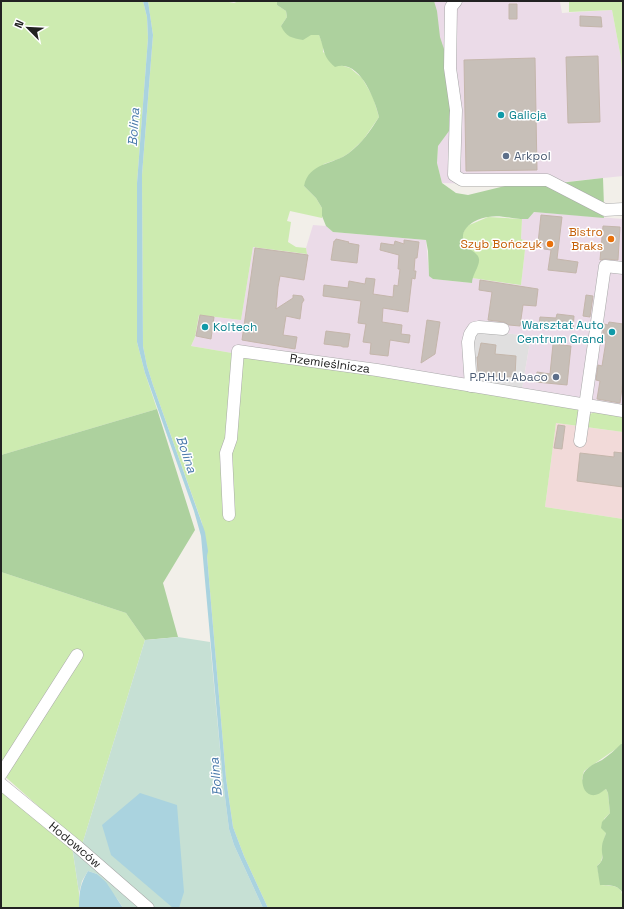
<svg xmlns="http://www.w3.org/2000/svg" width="624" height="909" font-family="'Space Grotesk',sans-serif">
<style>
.residential{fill:#e0dfdf}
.commercial{fill:#f2dad9}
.industrial{fill:#ebdbe8}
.grass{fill:#cdebb0}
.forest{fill:#add19e}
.wetland{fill:#c6e0d4}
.water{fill:#aad3df}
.building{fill:#c7bfb8;stroke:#c4b6ab}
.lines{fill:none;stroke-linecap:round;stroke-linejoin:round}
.minor-casing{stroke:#a9a9a9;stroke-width:13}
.minor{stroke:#fff;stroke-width:12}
.culture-dot{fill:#0f9aa8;stroke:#fff;stroke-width:1.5}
.service-dot{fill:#5c6f8a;stroke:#fff;stroke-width:1.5}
.food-dot{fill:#e8710a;stroke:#fff;stroke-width:1.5}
.labels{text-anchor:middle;stroke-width:3;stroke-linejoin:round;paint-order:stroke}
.culture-label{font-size:12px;fill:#0d838f;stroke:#fff;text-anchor:start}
.service-label{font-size:12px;fill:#4e5e75;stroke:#fff;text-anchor:start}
.food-label{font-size:12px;fill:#c56008;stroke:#fff;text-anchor:end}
.street-label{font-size:12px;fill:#222;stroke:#fff}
.water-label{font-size:13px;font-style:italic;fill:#4a7aab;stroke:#fff}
</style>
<rect width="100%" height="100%" fill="#f2efe9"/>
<path class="residential" d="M477,330l54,6 -9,53 -48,-7 -4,-27z"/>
<path class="commercial" d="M556,423l67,9v87l-78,-12z"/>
<path class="industrial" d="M434,1l126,1 2,11 50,-3 9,48 2,25v93l-78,8 -36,1 -67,-2 -5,-20 1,-17z
M534,212l89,7v186l-101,-16 9,-53 -54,-6 -6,11 3,41 -242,-29 -41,-7 4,-9 4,-22 42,5 12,-73 54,7 -1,-6 7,-23 13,1 7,6 93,8 3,35 4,4 39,4v-5l49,7 5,-44 -5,-2 1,-20h6z"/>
<path class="grass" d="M1,1h142l4,16 1,21 -11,145v159l8,31 12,36 -156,46z
M148,1h80l1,1 5,1 5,-2h38v4l9,6 1,6 -6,9 30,9h8l4,10v7l17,13 10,3 12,10 11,19 6,20 -16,23 -14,13 -8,5 -17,6 -20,22 12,12 6,10v10l-32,-7 -3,10 4,1 -3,20 8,5 10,1 1,6 -54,-7 -12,73 -42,-5 -4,22 -4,9 41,7 2,5h29l311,49 5,3v16l-23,-3 -11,84 78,12v225l-39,27 -2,8 13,16 11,-6 2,4 2,20 -6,6 2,14 -4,14 1,7 -2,8 -4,4 4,19c20,1 22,2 22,23h-355l-24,-52 -11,-29 -7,-49 -19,-222v-2l-5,-31 -49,-138 -6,-19 -4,-20 -1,-171 11,-140z
M609,1l14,1v81l-2,-25 -9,-48 -43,2v-10z
M488,217l34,2 -1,20 5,2 -5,44 -49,-7 5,-23 -10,-7 -4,-8v-7l4,-7z
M595,412l28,4v16l-37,-5 4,-13z
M1,572l125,41 19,27 -63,205 -81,-72z
M1,788l71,58 7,47v15h-78z"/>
<path class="forest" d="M277,1h157l3,10 3,26 4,12 7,55 -2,15v12l-11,15 -1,17 5,20 14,10 12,2 41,-10 36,-1 58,28 1,6 -70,-6 -6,7c-13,1 -27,-5 -40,-2 -10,1 -26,9 -25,21 1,12 15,13 16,21 1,7 -7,16 -7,24l-39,-4 -4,-3 -1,-25 -2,-11 -93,-8 -7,-6 -4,-10v-8l-6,-10 -12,-12c5,-24 29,-21 45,-33 13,-10 22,-23 30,-36 -4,-18 -20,-59 -44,-50 -13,-11 -10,-17 -16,-32h-8l-8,5c-11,-2 -17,-3 -22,-14l6,-9 -1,-6 -9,-6z
M603,178l1,28 -45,-23z
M157,409l38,121 -32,53 15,54 -33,3 -19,-27 -125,-41v-117z
M621,744h2v149c-7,-9 -11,-7 -23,-8l-3,-19c9,-8 4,-10 5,-19 0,-5 3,-10 4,-14l-5,-5 1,-6 8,-9 -2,-20 -2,-4c-3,2 -8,6 -11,6 -13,2 -16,-19 -9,-25 5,-5 10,-7 16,-10 7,-5 13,-10 19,-16z"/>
<path class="wetland" d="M178,637l32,5 13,139 6,48 5,16 29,63h-108l-73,-63 63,-205z
M72,846l68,62h-17l-5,-8 -21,-26 -9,-3 -6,10 -3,12z"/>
<path class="water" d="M143,1h5l5,34 -11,140 1,171 4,20 6,19 52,147 3,19 -1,5 19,222 7,49 11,29 24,52h-5l-29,-63 -5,-16 -6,-48 -22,-245 -7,-25 -49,-138 -8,-31v-159l11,-145 -1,-21z
M140,793l37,12 7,87 -5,16h-6l-62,-53 -9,-30z
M88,871l9,3 9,8 17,26h-44c0,-15 1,-24 9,-37z"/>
<path class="building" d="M509,4h8v15h-8z
M580,16l21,1 1,10 -22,-1z
M598,56l2,66 -32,1 -2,-66z
M535,58l2,112 -71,1 -2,-111z
M541,215l21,2 -5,42 21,3 -2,11 -28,-3 3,-20 -7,-1v-5l-6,-1z
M603,226l17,1 -2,33 -13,-1 -5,1z
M336,239l13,3 -1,1 11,2 -2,18 -26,-3 3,-19h1z
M404,240l15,2 -2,16h-2l-1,13h2l-1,8 -3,-1 -4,34 -25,-4 -1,14 20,3 -1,9 9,1 -1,8 -19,-3 -2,16 -18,-2 1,-11 -8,-1 3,-18 -8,-1 3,-22 -38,-5 1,-11 24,3 1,-7 16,3 1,-6 9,1 -2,15 20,3 1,-12 4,1 2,-17h-2l1,-14 -19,-5 1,-7 13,2 1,-4 9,3z
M255,248l53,7 -4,25 -24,-4 -2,11 -2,22 17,-11v-3l9,1 2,4 -2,3 -2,16 -14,-3 -3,19 14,2 -2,12 -53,-9z
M480,280l58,9 -2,17 -13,-1 -3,21 -11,-1 -5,-3 -16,-2 4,-28 -13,-2z
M586,295l7,1 -3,21 -7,-1z
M557,314l17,2 -1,14 -34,-5 1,-8 16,1z
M200,315l14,2 -3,22 -15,-3z
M427,320l13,2 -5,32 -14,9z
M609,322l14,2v56l-3,23 -23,-4 3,-18 -4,-1 2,-15 4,1 4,-25 -4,-1 2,-16 4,1z
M326,331l24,3 -2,13h-5l-2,-1 -17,-2z
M481,343l15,2 -1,9 21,2 -1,21 -23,-1 -12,-2 -1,-2 -1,-1 -1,-14h1z
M553,344l18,2 -4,39 -31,-3 1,-10 13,2z
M558,425l7,1 -3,23 -8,-1z
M614,452l9,1v34l-46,-6 3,-28 34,4z"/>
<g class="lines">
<g class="minor-casing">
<g id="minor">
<path d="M456,1l-5,6 -1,61 6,42 -2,65 8,5h85l58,30 18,-1"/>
<path d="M471,386l-3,-44 2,-8 4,-6 5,-1 24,2"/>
<path d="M580,441l25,-175 18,2"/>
<path id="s1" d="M229,515l-3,-62 5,-14 7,-88 139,19 246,41"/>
<path d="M1,774l76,-119"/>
<path id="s2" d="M1,784l77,63 70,61"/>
</g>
</g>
<use href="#minor" class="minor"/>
</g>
<g class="culture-dot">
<circle cx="501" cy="115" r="4"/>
<circle cx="205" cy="327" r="4"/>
<circle cx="612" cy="332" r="4"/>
</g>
<g class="service-dot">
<circle cx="506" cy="156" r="4"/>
<circle cx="556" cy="377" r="4"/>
</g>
<g class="food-dot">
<circle cx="611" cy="239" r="4"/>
<circle cx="550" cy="244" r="4"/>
</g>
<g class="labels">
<g class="culture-label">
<text x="509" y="119">Galicja</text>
<text x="604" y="329" text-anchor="end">Warsztat Auto<tspan x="604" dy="14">Centrum Grand</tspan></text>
<text x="213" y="331">Koltech</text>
</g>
<g class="service-label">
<text x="514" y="160">Arkpol</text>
<text x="548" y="381" text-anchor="end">P.P.H.U. Abaco</text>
</g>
<g class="food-label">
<text x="603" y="236">Bistro<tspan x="603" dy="14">Braks</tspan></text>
<text x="542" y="248">Szyb Bończyk</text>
</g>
<g class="street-label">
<text dy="4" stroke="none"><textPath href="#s1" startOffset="258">Rzemieślnicza</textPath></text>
<text dy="4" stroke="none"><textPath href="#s2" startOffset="96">Hodowców</textPath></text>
</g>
<g class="water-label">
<text transform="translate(133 127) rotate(-86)" y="5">Bolina</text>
<text transform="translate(187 454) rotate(71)" y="5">Bolina</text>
<text transform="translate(215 777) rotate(-95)" y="5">Bolina</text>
</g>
</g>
<rect width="624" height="909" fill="none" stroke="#222222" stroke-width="4"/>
<g transform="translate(28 28) rotate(294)" stroke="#ffffff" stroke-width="3" paint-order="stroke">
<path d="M0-3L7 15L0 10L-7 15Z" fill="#222222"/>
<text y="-6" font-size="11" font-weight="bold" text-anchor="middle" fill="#222222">N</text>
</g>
</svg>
